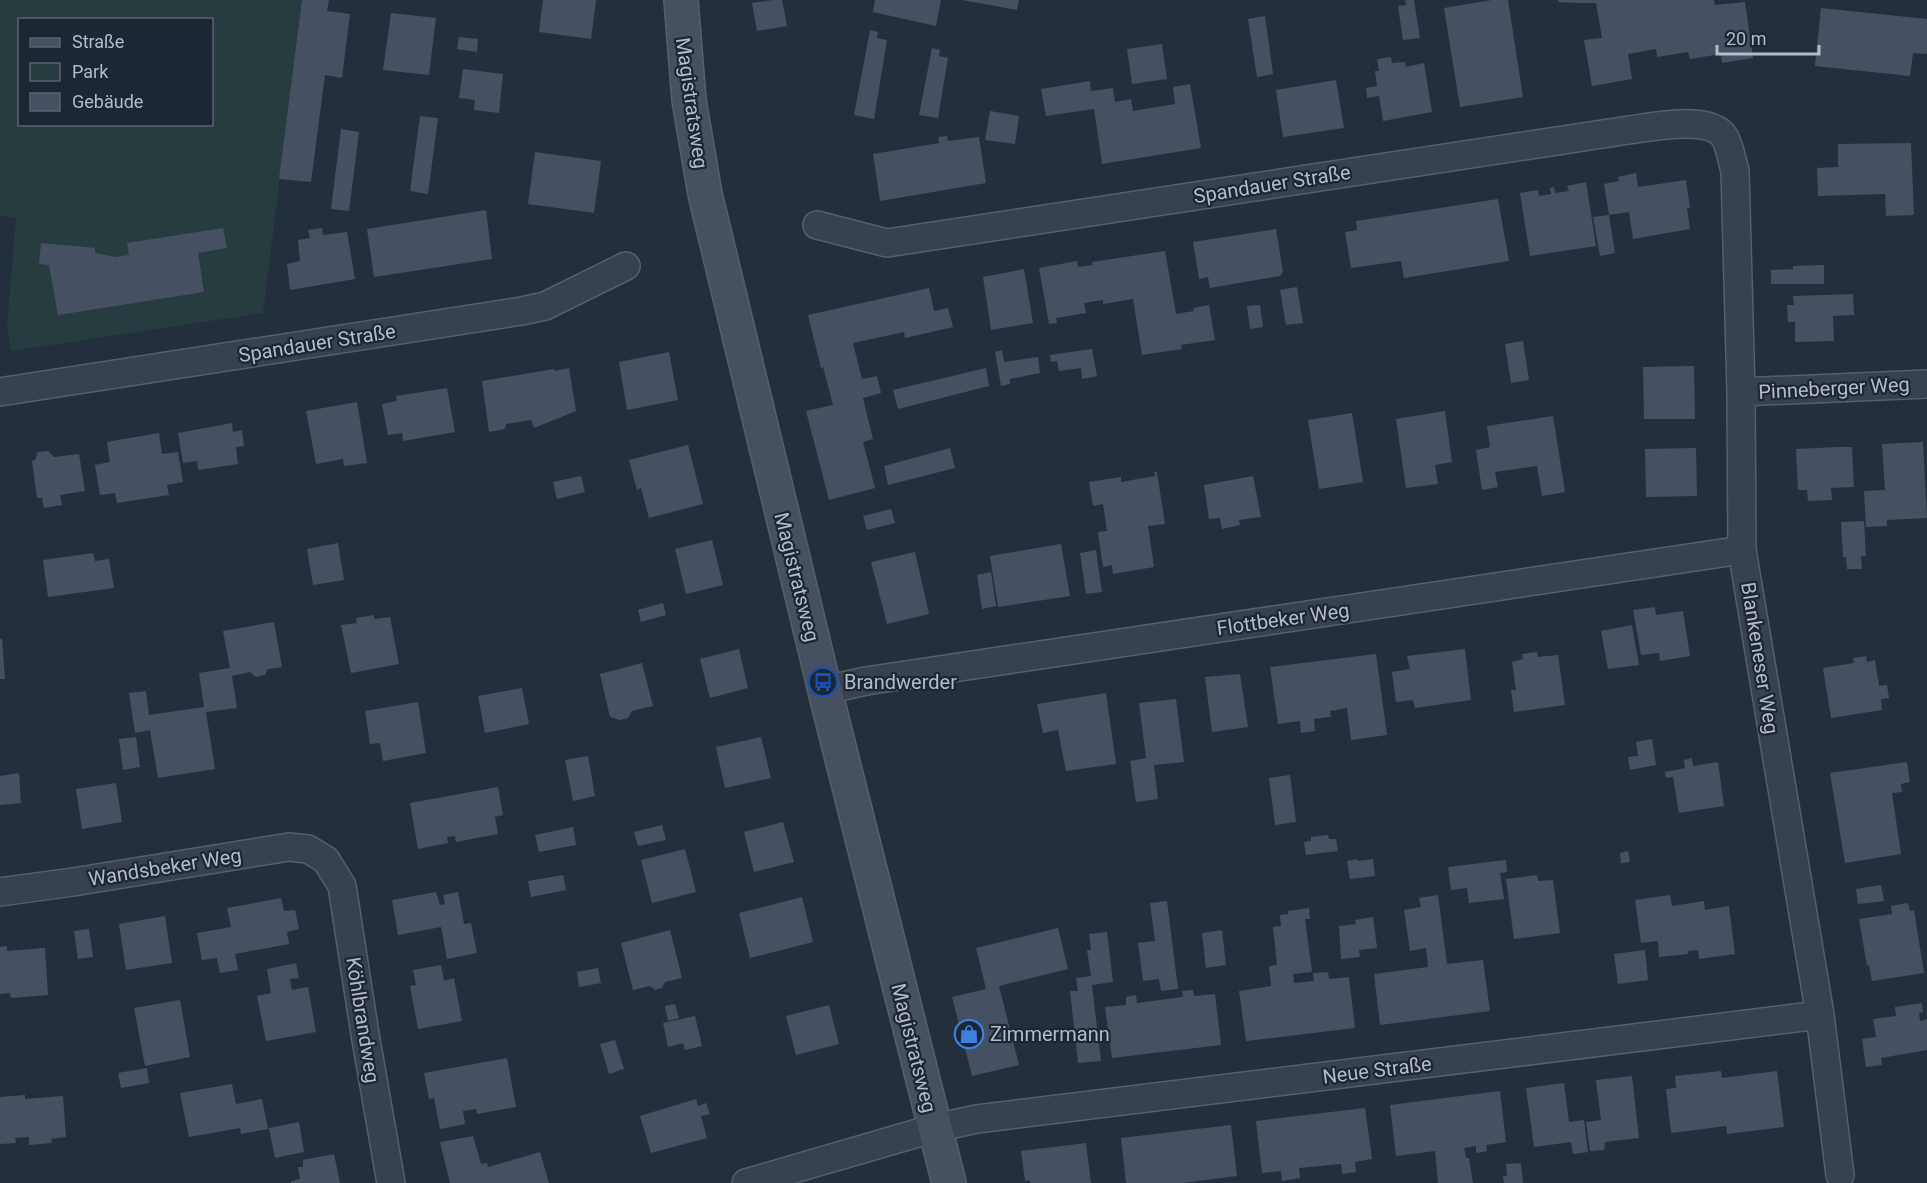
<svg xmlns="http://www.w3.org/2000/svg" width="1927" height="1183" font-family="Roboto,sans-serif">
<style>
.green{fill:#263c3f;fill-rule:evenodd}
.building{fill:#455162}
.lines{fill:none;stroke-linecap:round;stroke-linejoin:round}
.street-casing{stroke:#565f6c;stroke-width:30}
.secondary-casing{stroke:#565f6c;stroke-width:36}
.street{stroke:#38414e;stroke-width:27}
.secondary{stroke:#465061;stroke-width:33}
.labels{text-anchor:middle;stroke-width:4.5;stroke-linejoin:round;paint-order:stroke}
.street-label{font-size:20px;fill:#b4bcc9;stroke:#1d2633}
.poi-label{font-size:20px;fill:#b4bcc9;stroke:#1d2633;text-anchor:start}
</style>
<rect width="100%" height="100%" fill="#242f3e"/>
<path class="green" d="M0,0h302l-39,313 -252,38 -4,-25 9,-108 -16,-2zM20,20h192v104h-192z"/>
<path class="building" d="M302,0h27l-2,11 23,3 -8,64 -17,-3 -14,107 -32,-3z
M543,0h53l-5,39 -52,-7z
M773,0h9l5,26 -30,5 -5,-28z
M875,0h66l-5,26 -63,-14z
M962,0h57l-2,10z
M1405,0h9l6,38 -17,2 -5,-34 8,-1z
M1492,0h16l15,97 -63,10 -16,-99z
M1558,0h156l1,5 30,-3 8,56 -31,5 -1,-9 -31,5 -2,-7 -31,5 -1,-8 -28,5 4,25 -40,7 -8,-46 18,-2 -6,-35h-20l-18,-1z
M1821,8l106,11v35l-14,-1 -3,23 -95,-10z
M391,13l45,5 -7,57 -46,-5z
M1265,16l8,58 -16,3 -9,-58z
M870,30l8,2 -1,6 10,2 -13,79 -20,-4z
M459,37l19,2 -1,13 -20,-3z
M1162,44l5,35 -35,5 -5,-35z
M932,48l8,2 -1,6 9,2 -10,60 -19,-3z
M1391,57l1,6 13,-1 1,5 18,-4 8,49 -49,9 -4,-25 -12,2 -1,-10 11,-2 -2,-15h4l-2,-12z
M463,69l40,5 -4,39 -25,-3 1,-10 -16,-2z
M1336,80l8,48 -61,9 -7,-47z
M1090,81l1,10 22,-3 2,14 16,-3 2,12 42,-7 -2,-17 17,-3 11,64 -99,16 -8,-55 -48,7 -5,-27z
M990,111l29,5 -4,28 -30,-4z
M420,116l18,2 -10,76 -18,-3z
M341,129l18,3 -10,79 -18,-2z
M947,136l1,5 31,-4 7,46 -106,18 -7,-47 66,-11 -1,-6z
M1911,143l3,72 -28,1 -1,-22 -67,2 -1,-28 21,-1v-23z
M535,152l66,9 -7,52 -66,-9z
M1636,173l2,14 48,-7 4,28h-3l3,21 -57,10 -4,-27 -20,3 -5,-31 15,-3 -1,-4z
M1586,182l10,64 -66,10 -10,-63 18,-3 1,6 12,-2 -1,-6 4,-1 1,6 14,-2 -2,-5z
M1498,199l11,62 -105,17 -3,-17 -50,7 -6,-36 12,-2 -1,-9z
M486,210l6,49 -118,18 -7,-48z
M1609,215l6,38 -15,3 -7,-39z
M223,228l4,20 -29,5 6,39 -146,23 -9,-50 -10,-1 2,-21 54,5v5l21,4 13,-2 -2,-12z
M322,228l1,7 24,-3 8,47 -65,11 -3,-26 13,-3 -2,-21 12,-2 -2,-8z
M1276,229l7,43 -3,4 -70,12 -2,-11 -9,2 -6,-37z
M1165,251l11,63 18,-3 -1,-3 16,-3 6,35 -34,5 1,4 -40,6 -9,-56 -30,5v-4l-19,3 2,10 -30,5 1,5 -8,1 -10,-56 38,-7 1,6 15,-2 -1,-3z
M1824,265v19h-53v-14l22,-1v-3z
M1024,269l9,54 -42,7 -8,-53z
M1297,287l6,36 -17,2 -6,-35z
M929,288l5,23 14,-3 5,19 -48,11 -1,-6 -51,11 9,36 15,-3 4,17 -18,5 10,41 -10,3 12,46 -46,12 -23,-89 27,-6 -10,-38 -2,1 -13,-53z
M1853,294l1,21 -21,1 1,25 -39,1v-20h-7l-1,-17h7l-1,-9z
M1260,305l3,22 -13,2 -3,-23z
M1523,341l6,39 -18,3 -6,-39z
M1092,349l5,27 -15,3 -1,-11 -22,3 -2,-10 -6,1 -1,-7z
M1002,350l2,12 34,-5 2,16 -30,6v5l-9,2 -6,-34z
M669,352l9,48 -51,10 -8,-48z
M1694,366l1,53h-51l-1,-52z
M569,368l7,43 -42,17 -3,-8 -25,4 -1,5 -16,3 -7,-51 72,-12v2z
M986,368l3,18 -91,23 -5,-19z
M447,388l8,44 -52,9 -1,-8 -14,2 -6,-31 15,-3 -1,-5z
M357,402l10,61 -23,3 -1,-7 -27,5 -10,-53z
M1445,411l7,51 -17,3 3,19 -32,4 -10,-69z
M1352,413l11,69 -44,7 -11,-69z
M1553,416l12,76 -23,4 -5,-30 -42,6 3,15 -16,3 -6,-40 14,-3 -3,-21z
M232,423l1,9 9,-2 2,16 -8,1 2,17 -40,6 -1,-9 -14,2 -5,-30z
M159,433l3,21 16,-2 5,30 -16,3 2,10 -52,8 -2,-10 -15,2 -5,-30 15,-3 -3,-20z
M1923,442l4,76 -40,2v6l-21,1 -2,-36 21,-1 -3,-46z
M688,445l15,59 -54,14 -8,-30 -4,2 -8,-30z
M1838,447h14l2,40 -23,1 1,12 -24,1 -1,-11h-9l-2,-41z
M950,448l5,20 -67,17 -4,-19z
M1696,448l1,48 -51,1 -1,-48z
M48,451l6,6 25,-3 6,37 -25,4 2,10 -18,3 -2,-10h-5l-5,-37 3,-1 3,-8z
M1154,472h3l8,52 -17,2 6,41 -41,7 -1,-9 -9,2 -5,-35 9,-1 -4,-27 -10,2 -4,-24 32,-5v5l34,-6z
M581,476l4,16 -28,7 -4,-17z
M1253,476l8,41 -22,3 1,5 -18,4 -2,-11 -11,1 -5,-34z
M891,509l4,14 -28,7 -4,-14z
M1864,521l2,35h-5l1,13h-15l-1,-12h-3l-2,-35z
M712,540l11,45 -37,9 -11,-45z
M338,543l6,37 -31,5 -6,-36z
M1061,544l9,52 -72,11 -8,-51z
M1096,550l6,42 -16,2 -6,-41z
M915,552l14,62 -42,10 -16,-62z
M93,553l2,8 14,-2 5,29 -66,9 -5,-37z
M991,572l5,34 -14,3 -5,-34z
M663,603l3,12 -25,7 -3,-12z
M1655,607l1,8 27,-4 7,45 -30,5 -1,-8 -18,2 -8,-45z
M374,615v4l16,-2 9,47 -48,9 -10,-48 16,-2 -1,-5z
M274,622l8,45 -14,2 -3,6 -9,2 -6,-5 -18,4 5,32 -31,4 9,57 -57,9 -8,-48 -15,3 -6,-40 17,-2 3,24 55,-8 -5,-34 31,-5 -7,-37z
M1632,625l7,40 -31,4 -7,-38z
M0,639h2l3,40h-5z
M739,649l9,39 -38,10 -10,-39z
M1465,649l6,51 -56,8 -2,-8 -17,2 -4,-30 18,-3 -3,-13z
M1537,652l1,5 20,-2 7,50 -51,7 -3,-22h5l-4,-28 11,-3 -1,-5z
M1376,654l11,81 -36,5 -4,-32 -17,3 1,6h-2l-15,2 1,12 -14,2 -1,-12 -22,3 -8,-57z
M1866,656l1,6 8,-2 4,26 8,-1 2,13 -8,1 1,11 -51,8 -8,-50 31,-5 -1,-5z
M642,663l11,43 -21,5 -4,7 -8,2 -10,-3 -10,-43z
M1240,674l8,53 -36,5 -7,-55z
M522,688l7,36 -44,9 -7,-37z
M1106,693l10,71 -50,7 -8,-41 -15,3 -6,-29z
M1176,699l8,63 -30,3 4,34 -22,3 -6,-41 16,-3 -7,-55z
M418,702l8,51 -43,8 -3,-18 -10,1 -5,-33z
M136,737l4,30 -17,3 -4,-31z
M761,737l10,41 -46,10 -9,-41z
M1652,739l4,26 -26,5 -2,-13 10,-1 -2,-14z
M588,756l7,40 -22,5 -8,-41z
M1692,758l1,8 25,-4 6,44 -45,7 -6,-36 -7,1 -1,-6 20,-4 -1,-8z
M1907,762l3,20 -9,2 1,8 -10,1 9,61 -56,9 -15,-90z
M19,773l2,30 -21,2v-29z
M1290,775l6,47 -21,3 -6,-47z
M116,783l6,39 -40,7 -6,-40z
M498,787l5,28 -8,2 3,17 -42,8 -1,-6 -8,1 1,6 -30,6 -8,-46z
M783,822l11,40 -40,10 -10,-40z
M662,825l4,15 -28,6 -4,-14z
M573,827l3,18 -37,7 -4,-17z
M1328,835l1,4h7l2,12 -32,4 -2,-13 7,-1v-4z
M685,849l11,43 -44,11 -11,-43z
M1628,851l2,11 -9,1 -1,-10z
M1357,859l1,2 15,-2 2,17 -25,3 -3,-18z
M1506,860l1,12 -7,1 4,26 -35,4 -2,-15 -16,2 -3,-23z
M563,875l3,15 -35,7 -3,-16z
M1537,875l1,6 15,-1 7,53 -46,6 -8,-60z
M1881,885l3,16 -26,3 -2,-15z
M436,892l4,13 5,-1 -2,-9 15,-3 6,32 7,-1 6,30 -30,6 -6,-32 -43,8 -6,-35z
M1438,895l9,69 36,-4 7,51 -110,14 -6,-51 54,-7 -2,-19 -16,3 -6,-41 17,-3 -2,-9z
M1670,895l2,11 32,-5 1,9 24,-4 6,48 -36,5 -1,-9 -10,1v3l-29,3 -1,-16 -17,2 -6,-43z
M802,897l11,45 -63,16 -11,-45z
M281,898l3,13 11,-1 4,19 -12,3 2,12 -54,10 3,16 -18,3 -3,-15 -15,2 -5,-27 34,-6 -4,-19z
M1167,901l11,88 -17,2 -2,-12 -16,2 -5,-38 17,-2 -5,-38z
M1908,903l2,8 4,-1 10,63 -52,8 -3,-16 -2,1 -8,-47 33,-5 -1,-8z
M1309,908l1,11h-5l7,53 -19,2 1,9 20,-2 -1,-8 15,-1 1,7 20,-2 6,51 -109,13 -7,-50 32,-5 -2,-20 8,-1 -4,-38 8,-1 -1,-11 8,-1v-3z
M165,916l7,47 -46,7 -7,-46z
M1373,917l4,31 -18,2 1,7 -19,2 -2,-33 17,-2 -1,-4z
M1058,928l10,41 -69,17 20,79 -47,11 -20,-79 34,-8 -10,-41z
M89,929l4,28 -15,2 -4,-28z
M670,930l12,48 -17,4 -3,6 -7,2 -5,-4 -17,4 -12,-47z
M1222,930l4,35 -20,3 -4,-35z
M1107,932l6,50 -21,3 9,76 -23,2 -8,-72h8l-2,-13 15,-2 -4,-26h4l-2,-16z
M7,946v5l38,-3 3,47 -37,3 -1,-5 -10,1v-47z
M1645,950l3,30 -30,4 -4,-30z
M296,963l3,15 -9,1 2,11 16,-3 8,45 -50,9 -9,-45 14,-3 -4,-24z
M441,965l3,16 10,-3 8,43 -44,8 -8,-43 6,-1 -3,-15z
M598,968l3,15 -22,4 -2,-15z
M1193,990l1,6 21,-2 6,51 -109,13 -7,-51 21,-2v-8l10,-2 1,8 46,-6 -1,-6z
M180,1000l10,57 -45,9 -11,-58z
M1922,1003l1,9 -4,1 1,8 7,-2v31l-46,8 1,7 -16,2 -4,-28 14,-2 -3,-18 23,-3 -1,-9z
M675,1004l4,14 -11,3 -3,-15z
M829,1005l10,39 -43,11 -10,-39z
M695,1016l7,30 -17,4 -2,-7 -15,4 -5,-24z
M615,1040l9,29 -15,5 -9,-30z
M507,1058l9,49 -39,7 -1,-5 -13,2 2,13 -25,5 -6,-31 -5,1 -5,-26z
M147,1068l2,15 -28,5 -3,-15z
M1721,1071l1,7 55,-7 7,56 -57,7 -1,-8 -55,7 -5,-44 10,-1 -1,-12z
M1632,1076l7,62 -34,4 -1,8 -14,1 -4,-29 15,-2 -5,-40z
M1564,1083l5,39 15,-2 4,32 -15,2 -2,-12 -37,5 -8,-59z
M232,1084l4,20 26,-5 6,30 -27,5 -1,-6 -51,9 -9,-44z
M1500,1091l6,51 -20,3 1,6 -11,2v-7l-12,2 2,10h3l4,25h-35l-3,-32 -39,5 -6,-51z
M25,1095v4l38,-3 3,41 -15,2 1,4 -23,2v-8l-14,1 1,5 -16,1v-47z
M696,1099l2,7 8,-3 4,11 -9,2 6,22 -56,15 -11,-37z
M1365,1108l7,51 -17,3 1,10 -14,2 -1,-10 -42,4 1,10 -18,3 -1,-10 -19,2 -6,-52z
M299,1122l5,30 -29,6 -6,-30z
M1231,1125l6,51 -55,7h-56l-5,-45z
M473,1136l8,28 6,-1 1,4 52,-15 9,31h-99l-10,-41z
M1086,1143l5,40h-61v-3l-5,1 -4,-30z
M334,1154l6,29h-49v-2l9,-2 -2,-12h5v-7z
M1521,1163l2,20h-19l-1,-7h4l-1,-12z"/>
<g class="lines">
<g class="street-casing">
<path id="street" d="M817,225l70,18 742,-113c23,-3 82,-16 96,8 5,9 7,23 10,33l6,221 1,158 78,465 20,160
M0,392l522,-81 23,-5 81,-40
M1741,392l186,-8
M825,690l41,-9 876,-131
M0,892l73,-10 216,-35 19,2 18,11 16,26 23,148 26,149
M746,1183l189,-55 42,-9 843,-104"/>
</g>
<g class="secondary-casing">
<path id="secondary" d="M681,0l8,100 16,94 123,509 121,480"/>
</g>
<use href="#street" class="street"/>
<use href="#secondary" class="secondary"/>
</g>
<defs>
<g id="bus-ring" transform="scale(1.5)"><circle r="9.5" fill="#1d2633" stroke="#1a4fb4" stroke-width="1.5"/><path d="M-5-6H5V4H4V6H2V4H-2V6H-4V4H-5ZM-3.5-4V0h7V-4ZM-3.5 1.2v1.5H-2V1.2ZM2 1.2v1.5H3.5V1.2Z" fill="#1a4fb4"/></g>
<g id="shop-ring" transform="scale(1.5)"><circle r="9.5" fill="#1d2633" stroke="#3f7fe0" stroke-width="1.5"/><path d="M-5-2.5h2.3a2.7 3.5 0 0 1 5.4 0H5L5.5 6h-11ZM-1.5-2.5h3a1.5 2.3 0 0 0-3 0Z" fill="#3f7fe0"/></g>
</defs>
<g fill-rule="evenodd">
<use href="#bus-ring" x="823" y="682"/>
<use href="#shop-ring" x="969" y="1034"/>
</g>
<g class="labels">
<g class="street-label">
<text transform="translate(692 103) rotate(82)" y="7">Magistratsweg</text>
<text transform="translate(1272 184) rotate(-9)" y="7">Spandauer Straße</text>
<text transform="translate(317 343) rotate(-9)" y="7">Spandauer Straße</text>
<text transform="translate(1834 388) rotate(-3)" y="7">Pinneberger Weg</text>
<text transform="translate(797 577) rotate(76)" y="7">Magistratsweg</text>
<text transform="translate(1283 619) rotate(-8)" y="7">Flottbeker Weg</text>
<text transform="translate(1760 658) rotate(81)" y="7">Blankeneser Weg</text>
<text transform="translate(165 867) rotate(-9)" y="7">Wandsbeker Weg</text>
<text transform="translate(363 1020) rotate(81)" y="7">Köhlbrandweg</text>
<text transform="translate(914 1048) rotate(76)" y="7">Magistratsweg</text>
<text transform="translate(1377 1070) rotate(-7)" y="7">Neue Straße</text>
</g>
<g class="poi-label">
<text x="844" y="689">Brandwerder</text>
<text x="990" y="1041">Zimmermann</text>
</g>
</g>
<rect x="18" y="18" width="195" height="108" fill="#1d2633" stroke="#59626f" stroke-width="1.5"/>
<rect x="30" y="38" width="30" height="9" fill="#465061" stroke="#59626f" stroke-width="1.5"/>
<text x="72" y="48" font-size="18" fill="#b4bcc9">Straße</text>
<rect x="30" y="63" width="30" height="18" fill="#263c3f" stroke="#59626f" stroke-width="1.5"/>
<text x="72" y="78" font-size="18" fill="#b4bcc9">Park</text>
<rect x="30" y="93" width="30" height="18" fill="#455162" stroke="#59626f" stroke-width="1.5"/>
<text x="72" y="108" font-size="18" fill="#b4bcc9">Gebäude</text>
<path d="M1717 45v9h102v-9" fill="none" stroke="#b4bcc9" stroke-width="3"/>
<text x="1726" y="45" font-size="18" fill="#b4bcc9" stroke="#1d2633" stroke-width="4.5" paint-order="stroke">20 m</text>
</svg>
